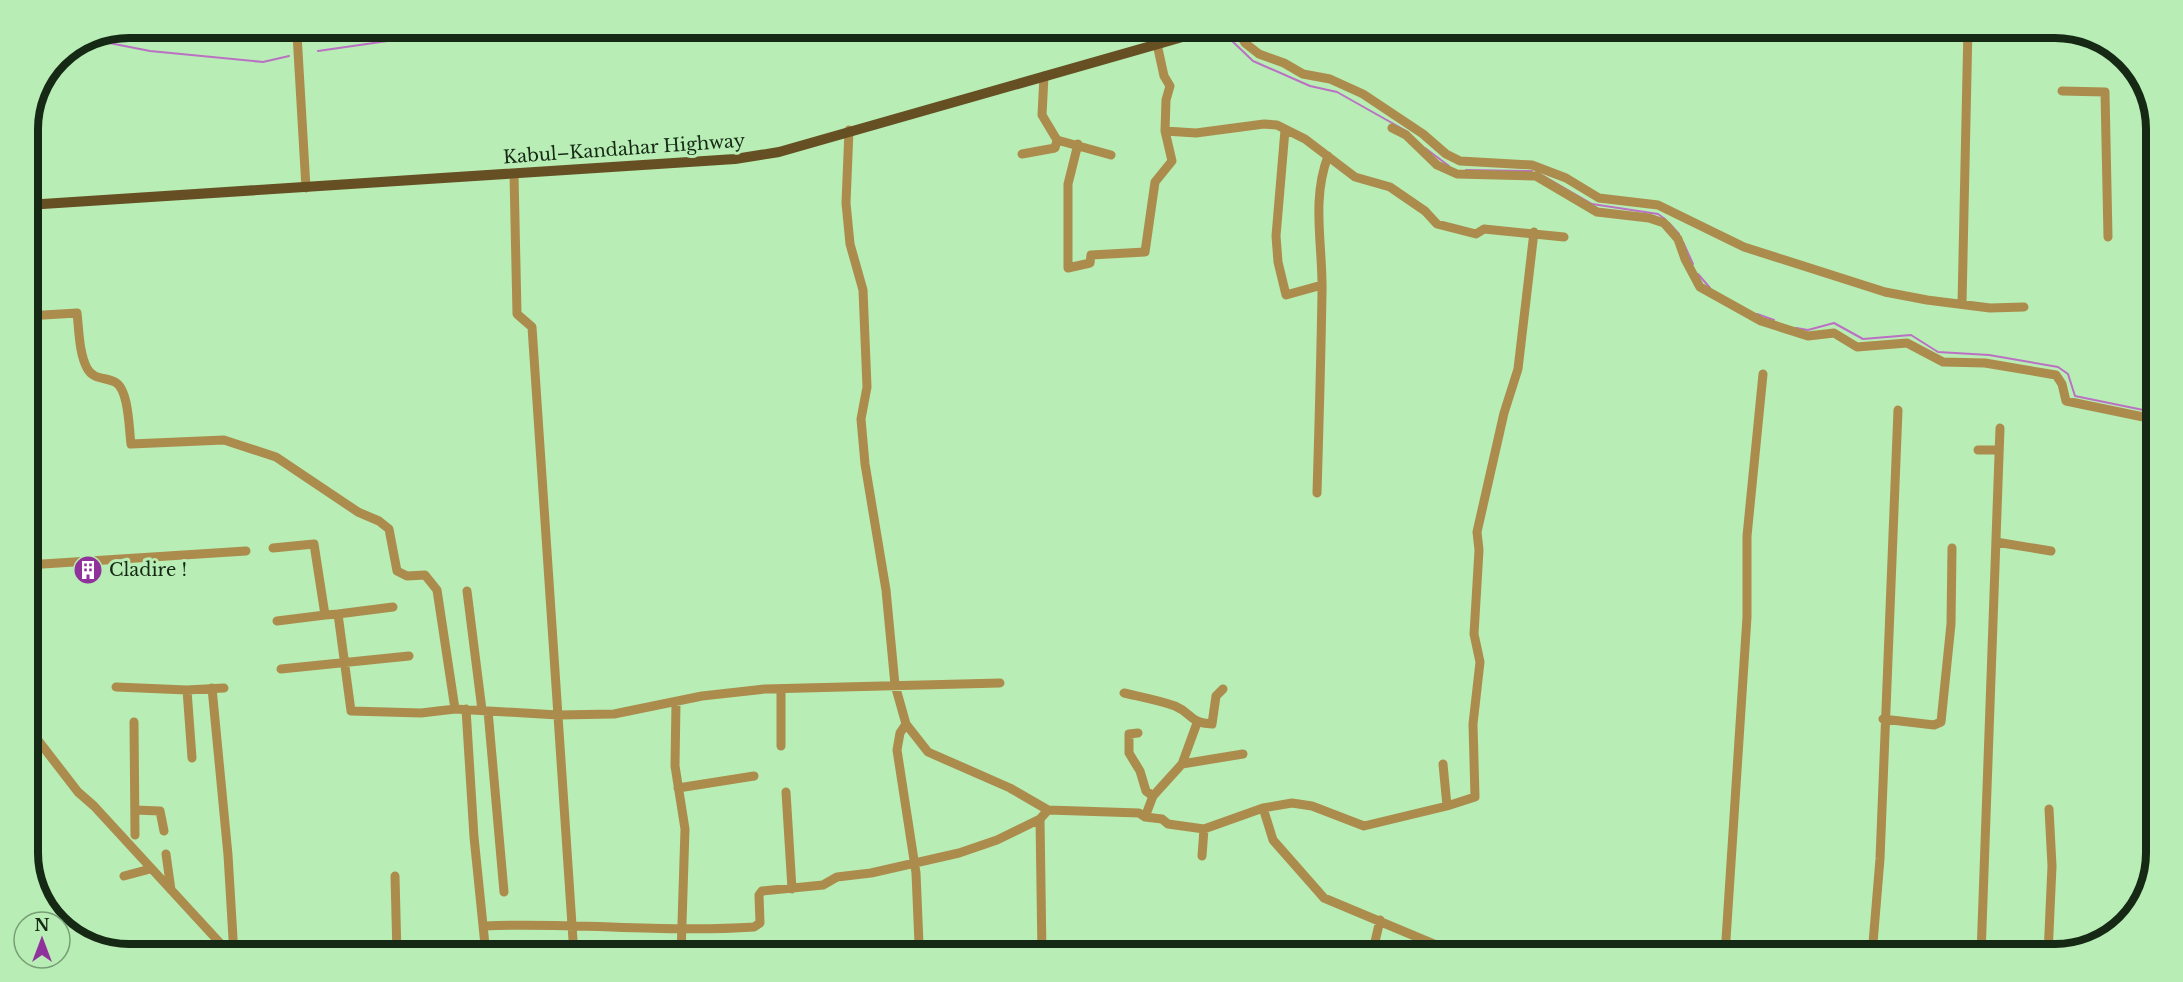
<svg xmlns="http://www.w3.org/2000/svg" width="2183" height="982" font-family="'Libre Baskerville',serif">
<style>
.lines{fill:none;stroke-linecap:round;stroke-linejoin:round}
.stream{stroke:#bb71c3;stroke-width:2}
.minor{stroke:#ac8c4c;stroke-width:9}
.major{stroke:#665023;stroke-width:10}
.labels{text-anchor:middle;stroke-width:6;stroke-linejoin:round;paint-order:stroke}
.street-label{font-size:18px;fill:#152914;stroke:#b8edb5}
.poi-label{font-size:18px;fill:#152914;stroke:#b8edb5;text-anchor:start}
.rim{fill:none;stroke:#152914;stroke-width:8}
</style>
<rect width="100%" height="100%" fill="#b8edb5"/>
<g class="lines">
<path class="stream" d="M1229,38l24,23 57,25 27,6 71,40
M79,42l15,-2 56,11 113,11 26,-6
M318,51l125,-18
M1425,148l24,18
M1466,170l66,1
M1540,174l52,30 66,10 7,5
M1669,223l10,11
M1683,242l10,22
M1698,274l12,14
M1757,314l17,6
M1796,328l12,2 26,-7 29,16 48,-4 27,17 51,3 69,12 10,7 7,22 78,16"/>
<path class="minor" d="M1238,30l7,13 14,11 25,9 19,11 27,5 33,15 60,40 23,20 14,7 72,4 34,13 33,20 59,7 86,42 141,45 42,8 63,8 34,-1
M297,34l9,154
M1044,76l-2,39 15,25 54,15
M2062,91l43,1 3,145
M1392,128l14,7 31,30 20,9 79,2 61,36 52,6 15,5 14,16 7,20 15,28 61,34 47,15 26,-3 23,14 50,-4 36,19 42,1 71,12 6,9 4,17 87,18
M849,130l-3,73 4,41 13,46 4,97 -6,32 4,45 21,126 9,95 11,39 22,28 82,36 38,22 91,3 6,4 17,2 6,5 36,5 59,-21 29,-5 20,3 52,20 83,-20 28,-9 -2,-73 7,-62 -6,-28 5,-84 -2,-18 27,-119 14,-44 16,-137
M1285,130l-9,106 2,26 8,33 36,-10
M1165,131l31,2 68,-9 13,1 28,14 50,38 35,10 35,24 12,13 39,10 8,-5 80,8
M1078,144l-10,40v84l22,-5 1,-8 54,-3 10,-70 17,-21 -7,-30 1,-31 4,-14 -6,-10 -7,-32
M1022,154l33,-6 2,-8
M514,174l3,140 15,13 42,628
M1962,304l6,-277
M27,316l50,-3c2,17 2,40 10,55 6,12 18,9 28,14 14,7 14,48 16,62l93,-4 52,17 82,55 21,9 10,8 8,42 10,5 18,-1 12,15 18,119
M1978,450h21
M1317,493c2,-67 4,-134 5,-201 1,-47 -11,-91 6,-136
M1996,542l55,9
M273,548l41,-4 11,71 13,-1 13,97 70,2 34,-4 103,6 56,-1 88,-18 63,-7 235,-6
M27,565l219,-14
M467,591l15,119
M338,614l55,-7
M277,621l48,-6
M281,669l128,-13
M116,687l71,3 37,-2
M212,688l16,167 6,100
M187,690l5,68
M1124,693c17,4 34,7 51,13 17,7 14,17 37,18l4,-28 7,-7
M676,703l-1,63 10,63 -4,126
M466,709l8,128 12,118
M488,711l16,181
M1883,719l51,6 7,-3 10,-98 1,-76
M134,722l1,113
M906,724l-6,9 -3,17 19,123 3,71 -2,11
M27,726l51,66 16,14 137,149
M1138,733l-9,1v19l11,18 6,20 7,5
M781,746v-57
M1182,764l61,-10
M1443,764l4,42
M678,788l76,-12
M786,792l6,97
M1263,808l10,32 51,58 136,57
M135,810l25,1 4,20
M1145,817l8,-21 29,-32 15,-41
M1040,819l2,136
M166,854l5,36
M1202,856l2,-27
M124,876l26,-7
M395,876l2,79
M485,926c90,-4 179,7 269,1l6,-4 -1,-28 3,-4 61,-6 14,-8 34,-4 88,-20 38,-13 43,-21 8,-9
M1372,955l8,-35
M1725,955l22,-338v-81l16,-162
M1872,955l8,-96 18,-449
M1981,955l19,-527
M2048,955l4,-89 -3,-57"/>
<path class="major" d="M27,205l708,-46 44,-7 428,-122"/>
</g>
<defs>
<g id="building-disc" transform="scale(1.5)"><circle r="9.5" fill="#90329b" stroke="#b8edb5"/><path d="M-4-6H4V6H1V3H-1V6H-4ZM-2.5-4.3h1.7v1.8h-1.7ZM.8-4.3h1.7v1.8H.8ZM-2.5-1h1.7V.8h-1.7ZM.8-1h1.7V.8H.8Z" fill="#fff"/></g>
</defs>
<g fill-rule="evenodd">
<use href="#building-disc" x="88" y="570"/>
</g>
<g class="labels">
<g class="street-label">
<text transform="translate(624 149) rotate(-4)" y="6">Kabul–Kandahar Highway</text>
</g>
<g class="poi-label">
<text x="109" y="576">Cladire !</text>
</g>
</g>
<path d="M0 0H2183V982H0ZM129 38H2055A91 91 0 0 1 2146 129V853A91 91 0 0 1 2055 944H129A91 91 0 0 1 38 853V129A91 91 0 0 1 129 38Z" fill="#b8edb5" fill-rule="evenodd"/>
<path class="rim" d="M129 38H2055A91 91 0 0 1 2146 129V853A91 91 0 0 1 2055 944H129A91 91 0 0 1 38 853V129A91 91 0 0 1 129 38Z"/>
<g transform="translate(42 940)"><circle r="28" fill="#b8edb5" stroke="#779f75" stroke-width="1.5"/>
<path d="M0-4.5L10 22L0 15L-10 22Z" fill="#90329b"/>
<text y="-9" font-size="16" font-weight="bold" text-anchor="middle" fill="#152914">N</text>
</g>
</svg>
